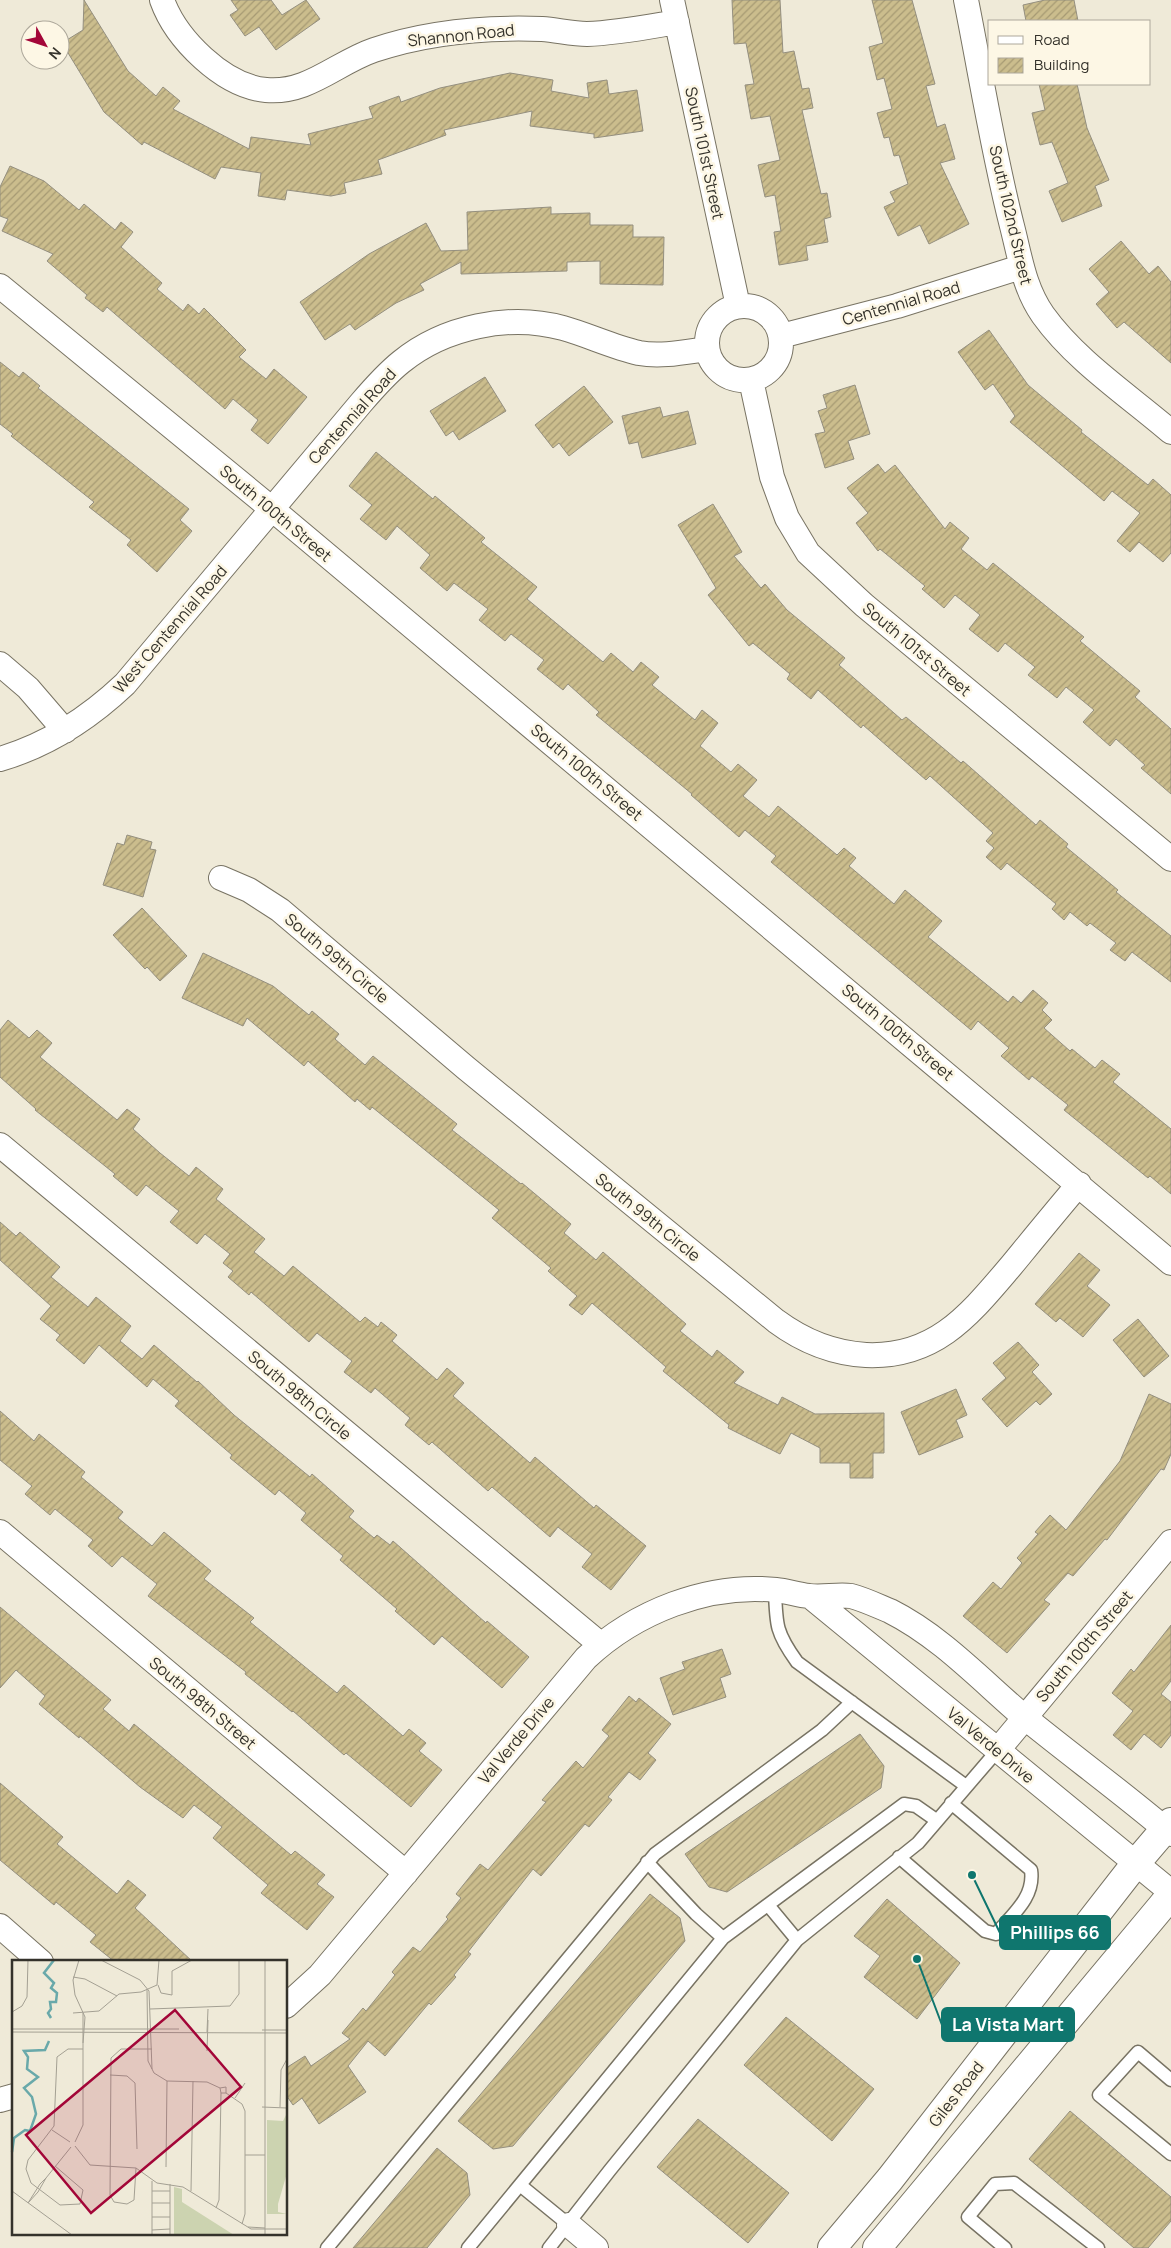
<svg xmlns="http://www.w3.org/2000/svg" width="1171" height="2248" font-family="Manrope,sans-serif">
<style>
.building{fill:url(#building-hatch);stroke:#948f7f}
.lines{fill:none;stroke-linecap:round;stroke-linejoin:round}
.service-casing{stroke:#787363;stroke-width:15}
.minor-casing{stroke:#787363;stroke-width:26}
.primary-casing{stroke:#787363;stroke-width:30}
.service{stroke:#fff;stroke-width:12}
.minor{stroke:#fff;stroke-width:24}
.primary{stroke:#fff;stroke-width:28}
.labels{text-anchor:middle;stroke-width:5;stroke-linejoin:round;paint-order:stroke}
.street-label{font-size:16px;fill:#34322b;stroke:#fdf7e5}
.inset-river{fill:none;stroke:#69a9aa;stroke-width:2.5}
.inset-road{fill:none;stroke:#a4a093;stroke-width:1}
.view{fill:#a30638;fill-opacity:0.15;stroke:#a30638;stroke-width:2.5}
.inset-edge{fill:none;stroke:#34322b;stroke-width:2.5}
.leader{fill:none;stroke:#0f766e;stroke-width:2}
.callout-dot{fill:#0f766e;stroke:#fdf7e5;stroke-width:2}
.callout{fill:#0f766e;stroke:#0f766e;stroke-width:2}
.callout-label{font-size:18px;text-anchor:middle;font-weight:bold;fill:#fff}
</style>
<defs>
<pattern id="building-hatch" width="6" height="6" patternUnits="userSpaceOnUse" patternTransform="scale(1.25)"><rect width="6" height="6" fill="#cbbd8d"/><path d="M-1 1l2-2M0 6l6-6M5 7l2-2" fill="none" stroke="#a69a73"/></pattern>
</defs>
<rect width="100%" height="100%" fill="#efead8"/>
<path class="building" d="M84,0l44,71 28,25 7,-9 17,14 -7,8 76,40 2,-12 60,8 -3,-11 65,-16 -4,-11 30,-11 2,6 39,-14 70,-15 43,7 -2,11 38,7 -2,-15 20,-3 2,14 28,-4 6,41 -49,7v-4l-64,-8 2,-15 -88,19 2,5 -68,25 4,14 -38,9 2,10 -15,3 -44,-6 -2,10 -27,-4 3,-23 -40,-6 -6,12 -71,-37 -2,3 -38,-33 -42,-69 21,-13z
M231,0h40l11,15 24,-15 14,19 -44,31 -17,-23 -14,9 -15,-21 8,-5z
M732,0h48l3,53 11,-2 8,38 7,-1 4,20 -11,2 19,84 6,-1 4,24 -7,2 4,23 -22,4 2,14 -29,5 -5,-33 7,-1 -6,-36 -10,2 -7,-32 22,-5 -10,-44 -19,3 -6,-34 9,-1 -8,-41 -12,1z
M872,0h40l23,84 -9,2 11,41 8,-3 10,35 -15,4 29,61 -40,20 -9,-19 -22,11 -14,-29 11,-5 -5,-10 18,-8 -9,-29 -5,1 -5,-19 -5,1 -7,-25 15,-4 -8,-31 -7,2 -8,-33 14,-4z
M1045,0h29l4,21h-52l-3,-16z
M1039,84h38l10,44 22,52 -14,6 7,20 -40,16 -13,-31 19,-8 -16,-41 -12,3 -8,-32 13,-3z
M10,166l34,15 35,29 5,-6 31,26 6,-8 12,10 -12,15 41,36 -5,6 26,22 5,-7 11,10 5,-6 42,42 -7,7 27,22 8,-10 33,28 -39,47 -17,-14 7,-10 -25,-21 -8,10 -118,-102 -4,5 -18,-14 2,-3 -40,-34 6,-7 -51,-23 6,-12 -8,-3v-29z
M551,207v7l39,-1v12h43v12h31l-1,48 -63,-1v-23l-33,1v9l-106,3v-12l-41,22 4,6 -28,13 -41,27 -5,-6 -25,16 -25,-38 69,-48 57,-31 15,28 27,-1 -1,-38z
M1121,241l28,33 9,-8 13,16v81l-47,-41 -7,6 -21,-24 13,-12 -20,-23z
M989,330l39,55 54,45 -1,2 67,53 5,-6 18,16v58l-8,9 -24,-20 -9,10 -13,-11 23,-28 -28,-22 -8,10 -94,-79 5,-6 -22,-32 -8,6 -27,-38z
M0,362l19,15 4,-5 17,14 -2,2 151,121 -9,11 12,11 -35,41 -30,-27 4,-5 -42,-33 5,-5 -83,-66 2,-2 -13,-10z
M485,377l21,34 -47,29 -6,-9 -7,5 -16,-25z
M855,385l15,49 -22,7 6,18 -29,9 -10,-34 10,-2 -7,-21 9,-3 -4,-13z
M584,386l29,36 -44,34 -10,-13 -6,5 -18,-23z
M660,407l3,10 25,-6 8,33 -54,14 -4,-16 -9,2 -7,-28z
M376,452l57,47 2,-3 50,42 -4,4 56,45 -10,12 76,63 8,-9 22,19 8,-10 18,15 -7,8 43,35 7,-10 16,13 -18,23 31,26 7,-8 19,16 -14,16 26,21 9,-11 59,49 7,-7 12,10 -7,8 45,38 11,-14 37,31 -14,16 80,65 5,-6 8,7 12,-13 15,13 -6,7 10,10 -8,8 26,23 2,-2 23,19 7,-8 18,14 -7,8 58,47v65l-21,-18 -2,2 -84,-68 4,-5 -36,-29 -3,4 -28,-24 8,-8 -31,-27 -7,9 -200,-168 5,-6 -31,-26 -6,7 -48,-42 1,-1 -96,-79 3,-3 -31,-28 -5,6 -26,-21 7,-9 -33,-26 -6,7 -26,-21 9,-11 -34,-26 -7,8 -27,-23 10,-13 -33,-29 -11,14 -26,-21 12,-14 -23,-19z
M878,464l7,9 10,-8 50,64 5,-7 19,16 -8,11 26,21 6,-7 91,74 -4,4 60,50 -5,6 36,32v65l-30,-26 4,-3 -29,-26 -6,7 -27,-24 11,-12 -28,-23 -9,11 -29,-23 7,-8 -30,-24 -7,9 -29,-23 11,-14 -25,-20 -11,13 -22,-19 3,-3 -45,-37 -2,2 -22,-28 12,-10 -21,-25z
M713,504l29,48 -8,4 27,32 4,-4 22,26 58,48 -6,7 63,55 4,-3 55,46 2,-2 73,64 4,-5 28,24 -2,3 52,43 -2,2 55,44v46l-39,-30 -7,9 -15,-11 6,-7 -26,-20 -3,3 -17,-14 -6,8 -12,-11 4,-5 -49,-41 -6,7 -15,-13 8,-9 -8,-7 7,-8 -63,-57 -4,4 -63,-55 -2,3 -43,-38 -7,9 -24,-20 3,-5 -37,-31 -4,3 -41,-51 8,-7 -38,-63z
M127,835l25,7 -2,7 6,1 -13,47 -40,-12 14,-42 7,2z
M142,908l45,48 -27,25 -13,-14 -2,2 -32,-34z
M203,953l70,33 36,29 3,-4 27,23 -4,5 30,26 8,-9 84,68 -5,6 69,54 1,-1 49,41 -7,9 32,27 7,-8 83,72 -6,7 32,26 5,-7 27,22 -10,11 44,22 4,-8 33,17 69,-1v40h-11v25h-23v-15h-30v-15l-29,-15 -11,21 -52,-26 1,-3 -66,-54 3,-4 -74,-64 -10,12 -13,-10 8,-9 -29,-25 3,-3 -59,-50 7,-8 -127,-103 -2,3 -13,-11 -2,3 -47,-41 -4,5 -57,-48 -4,8 -61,-28z
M8,1020l21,18 8,-8 15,13 -12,14 77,63 10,-11 13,10 -7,10 27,24 29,23 7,-9 27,22 -7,10 49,40 -11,13 30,24 9,-10 67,56 5,-5 13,10 3,-5 16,13 -5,6 45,39 10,-12 17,15 -11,13 77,67 5,-6 59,51 2,-3 50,41 -35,44 -29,-23 10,-13 -34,-27 -8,10 -58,-50 -4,4 -56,-49 -3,3 -24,-20 5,-7 -35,-30 -4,5 -27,-21 8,-11 -35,-28 -8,9 -58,-50 -2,3 -21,-18 5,-6 -10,-8 7,-9 -25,-20 -8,10 -27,-22 9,-11 -33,-26 -9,11 -24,-20 2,-2 -80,-64 1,-1 -36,-32v-47z
M0,1222l16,14 4,-4 40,35 -9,10 37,30 8,-10 35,29 -11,15 22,18 12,-14 43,37 1,-1 36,34 76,62 2,-3 42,37 -5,6 25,21 3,-3 13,10 3,-4 93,82 1,-2 42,36 -27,31 -60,-52 -8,9 -39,-34 2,-2 -57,-49 3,-4 -42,-36 5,-7 -27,-23 -4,5 -45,-37 2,-3 -57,-49 4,-5 -26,-22 -6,8 -48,-42 -15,19 -28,-24 4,-5 -20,-16 11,-13 -51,-46z
M1079,1253l21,17 -13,16 23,19 -27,32 -23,-19 -4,4 -21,-18z
M1138,1319l31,37 -25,21 -31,-37z
M1018,1342l21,23 -7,7 20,22 -12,11 -4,-4 -29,26 -25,-28 24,-21 -13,-15z
M956,1389l11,26 -11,5 7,17 -44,18 -18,-43z
M1149,1394l22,10v50l-7,16 -3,-1 -54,71 -2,-1 -32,37 -5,-3 -24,27 6,4 -43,49 -44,-37 30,-34 8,7 21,-26 -5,-5 21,-24 -3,-2 15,-17 16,15 54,-69z
M0,1411l34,30 5,-7 46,38 -4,5 42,35 -5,6 34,28 12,-14 47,39 -7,8 50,39 -4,4 87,71 7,-8 59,51 6,-7 17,14 -7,8 23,19 -31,37 -65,-54 -2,2 -51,-44 -1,1 -47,-38 1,-2 -98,-76 9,-12 -35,-28 -10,11 -24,-21 5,-6 -38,-31 -5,6 -25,-21 7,-8 -32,-26z
M0,1607l111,93 -8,9 26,22 5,-7 157,131 4,-4 30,24 -8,9 17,13 -27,33 -46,-37 7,-8 -55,-47 9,-11 -28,-22 -11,13 -43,-31 -60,-51 -1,2 -40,-34 6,-8 -29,-26 -16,18z
M1171,1625v56l-10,13 10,8v33l-10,13 -17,-14 -13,16 -18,-15 20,-24 -21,-18 19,-24 3,3z
M722,1649l9,25 -11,4 6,19 -53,18 -13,-37 25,-9 -3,-7z
M629,1696l7,6 3,-4 32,26 -23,29 8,7 -16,20 -11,-8 -21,25 4,3 -23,27 -4,-3 -44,52 -8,-7 -65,83 3,2 -17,21 2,2 -25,28 -2,-2 -44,53 -17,-15 -20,25 18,26 -47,32 -17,-26 -9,7 -7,-10v-27l19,-12 6,10 39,-27 -8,-6 21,-25 3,3 29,-36 -3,-3 21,-25 7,5 28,-33 -2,-2 15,-19 -5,-4 24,-30 8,6 58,-68 -4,-2 34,-39 7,7 26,-32 -7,-6z
M860,1734l24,32 -3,22 -154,104 -18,-5 -24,-33z
M0,1783l63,54 -6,7 60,50 11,-14 18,15 -11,13 58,54h-78l-25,-20 6,-7 -40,-33 -2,3 -54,-45z
M650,1894l30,24 5,23 -172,205 -20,3 -35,-28z
M887,1899l73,64 -43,56 -53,-42 16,-21 -26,-20z
M786,2017l88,72 -42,52 -88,-76z
M1070,2111l101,86v24l-23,27h-14l-105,-89z
M698,2119l91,74 -41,50 -91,-76z
M437,2148l30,25 3,22 -43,53h-74z"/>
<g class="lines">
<g class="service-casing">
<path id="service" d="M775,1590c1,35 1,43 22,72l169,124
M899,1857l86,74 11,3c17,-20 39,-37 35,-64l-80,-67
M647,1862l49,52 27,24
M768,1905l29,35
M1171,2080l-33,-28 -39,43 72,59
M520,2185l49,40
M327,2248l328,-394 167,-124 30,-28
M468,2248l255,-310 181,-134 12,2 20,14
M549,2248l61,-78 187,-230 121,-97 79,-92
M1005,2248l-37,-31 27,-33 19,-1 84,65"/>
</g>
<g class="minor-casing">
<path id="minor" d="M162,0c14,39 61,86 104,90 42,4 70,-27 108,-40 53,-18 112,-23 168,-21 15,1 30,5 45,5 30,-1 60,-7 90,-12
M672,0l66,306
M966,0c15,75 27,152 46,226 8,31 12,62 31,89 33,46 85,80 128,117
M0,286l272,223 899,754
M707 343a37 37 0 1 1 74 0a37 37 0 1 1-74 0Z
M781,336l116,-30 124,-39
M751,380l21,97 15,41 21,35 56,52 307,254
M0,664l28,24 37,43
M0,759c48,-14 89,-41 125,-75l236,-281c12,-14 25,-29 40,-41 43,-35 108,-49 162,-34 25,7 50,19 76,25 22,4 46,-1 68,-4
M221,878l28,12 31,20 186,158 310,253c27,20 55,32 90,34 70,3 104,-41 145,-89 23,-28 45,-55 68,-82
M0,1145l600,499
M0,1532l406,341
M811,1597l360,295
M997,1751l174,-209
M0,1926l41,36
M286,2006l34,-31 266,-317c49,-46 121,-75 190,-68 11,1 22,5 33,6 14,2 28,-2 42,0 12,3 27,10 39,15 50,25 91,69 133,105 49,40 100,77 148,118
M0,2100l14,-4
M569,2225l27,23"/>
</g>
<g class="primary-casing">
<path id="primary" d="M832,2248l58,-69 246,-316 35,-41
M877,2248l294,-353"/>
</g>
<use href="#service" class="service"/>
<use href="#minor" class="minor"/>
<use href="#primary" class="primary"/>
</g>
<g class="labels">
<g class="street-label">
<text transform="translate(461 35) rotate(-6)" y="6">Shannon Road</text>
<text transform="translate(705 153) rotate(78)" y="6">South 101st Street</text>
<text transform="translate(1011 215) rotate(77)" y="6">South 102nd Street</text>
<text transform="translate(901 303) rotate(-16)" y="6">Centennial Road</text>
<text transform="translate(352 416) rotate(-48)" y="6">Centennial Road</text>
<text transform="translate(276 513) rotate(40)" y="6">South 100th Street</text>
<text transform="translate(170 629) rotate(-49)" y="6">West Centennial Road</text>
<text transform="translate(917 649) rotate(40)" y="6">South 101st Street</text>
<text transform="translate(587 772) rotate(40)" y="6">South 100th Street</text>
<text transform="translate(337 958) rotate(40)" y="6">South 99th Circle</text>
<text transform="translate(898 1032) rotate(40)" y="6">South 100th Street</text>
<text transform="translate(648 1217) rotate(39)" y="6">South 99th Circle</text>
<text transform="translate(300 1395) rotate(40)" y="6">South 98th Circle</text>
<text transform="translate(1084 1646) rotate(-50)" y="6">South 100th Street</text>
<text transform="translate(203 1703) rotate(40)" y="6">South 98th Street</text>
<text transform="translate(516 1740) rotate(-50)" y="6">Val Verde Drive</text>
<text transform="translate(991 1745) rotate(40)" y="6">Val Verde Drive</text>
<text transform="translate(956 2094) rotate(-52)" y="6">Giles Road</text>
</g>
</g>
<g transform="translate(12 1960)">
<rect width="275" height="275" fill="#efead8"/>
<path d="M275,153v60l-9,31v8l9,2h-20v-94l16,1z" fill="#ccd3b0"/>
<path d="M162,227l8,2v13l52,33h-60z" fill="#ccd3b0"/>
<path class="inset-river" d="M39,58l-3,-5 3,-4 -1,-7h6l1,-9 -6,-5 3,-5 -10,-10 10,-13M0,192l2,-14 11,-8 5,1 6,-17 -4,-17 -8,-9 14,-11 -11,-8 1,-12 -4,-6 21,-1 4,-9"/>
<path class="inset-road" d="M67,0l-6,20 2,15 10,22 -2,26M89,0l39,20 9,11 3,78M253,0v275M61,17l12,2 32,17M145,25l2,-25M146,25l3,8 11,2v-24l20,-11M135,29l1,72 6,12 13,8 40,1 13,6M138,49l80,-3 9,-12v-34M0,52l10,-6 5,-9 1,-37M61,53l26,-2 20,-17 22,-2 16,-7M0,69h167M250,70h25M0,72l275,1M195,72l1,-23M195,91l1,-31M98,115l17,1 8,7 2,66M214,133v-6l-6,1 1,5h5l16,11 3,7v103l-3,10M223,138l10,-15M250,147l25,1M268,147l1,-37 6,-11M40,170l18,12M63,182l8,-17v-112M63,186l15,19 46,3 21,15 26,4 68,42h36M233,195h20M43,206l28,24 -3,14 -20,1 -29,-22 -5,-14 2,-9 26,-34 3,-69 11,-8h15M154,207l1,-86M124,208l-2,32 -7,4 -13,-2 -4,-7 1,-137 10,-9h31M34,218l-8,14 -10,11 12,-19zM34,218l25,-31M140,221v54M0,231l60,44M140,231h18M179,231l2,-110M140,243h18M204,248l3,-8 2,-107M140,257h18M236,267l17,1M140,270l18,-1M158,275v-51"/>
<path class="view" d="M163,50l66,77 -150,126 -65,-78z"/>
<rect width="275" height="275" class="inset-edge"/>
</g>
<path class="leader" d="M972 1875L1000 1933M917 1959L942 2025"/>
<g class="callout-dot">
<circle cx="972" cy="1875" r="5"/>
<circle cx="917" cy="1959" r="5"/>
</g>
<g class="callout">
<rect x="1000" y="1916" width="110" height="33" rx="5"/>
<rect x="942" y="2008" width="132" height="33" rx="5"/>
</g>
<g class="callout-label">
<text x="1055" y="1939">Phillips 66</text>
<text x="1008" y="2031">La Vista Mart</text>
</g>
<rect x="988" y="20" width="162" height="65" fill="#fdf7e5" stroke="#ada89b"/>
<rect x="998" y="36" width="25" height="8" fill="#ffffff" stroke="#ada89b"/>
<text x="1034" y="45" font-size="15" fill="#34322b">Road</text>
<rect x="998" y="58" width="25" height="15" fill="url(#building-hatch)" stroke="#ada89b"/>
<text x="1034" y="70" font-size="15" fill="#34322b">Building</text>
<g transform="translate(45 45) rotate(130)"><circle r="24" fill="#fdf7e5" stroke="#ada89b"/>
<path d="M0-4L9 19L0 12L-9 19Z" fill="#a30638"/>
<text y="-8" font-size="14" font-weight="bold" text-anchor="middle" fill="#34322b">N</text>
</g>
</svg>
